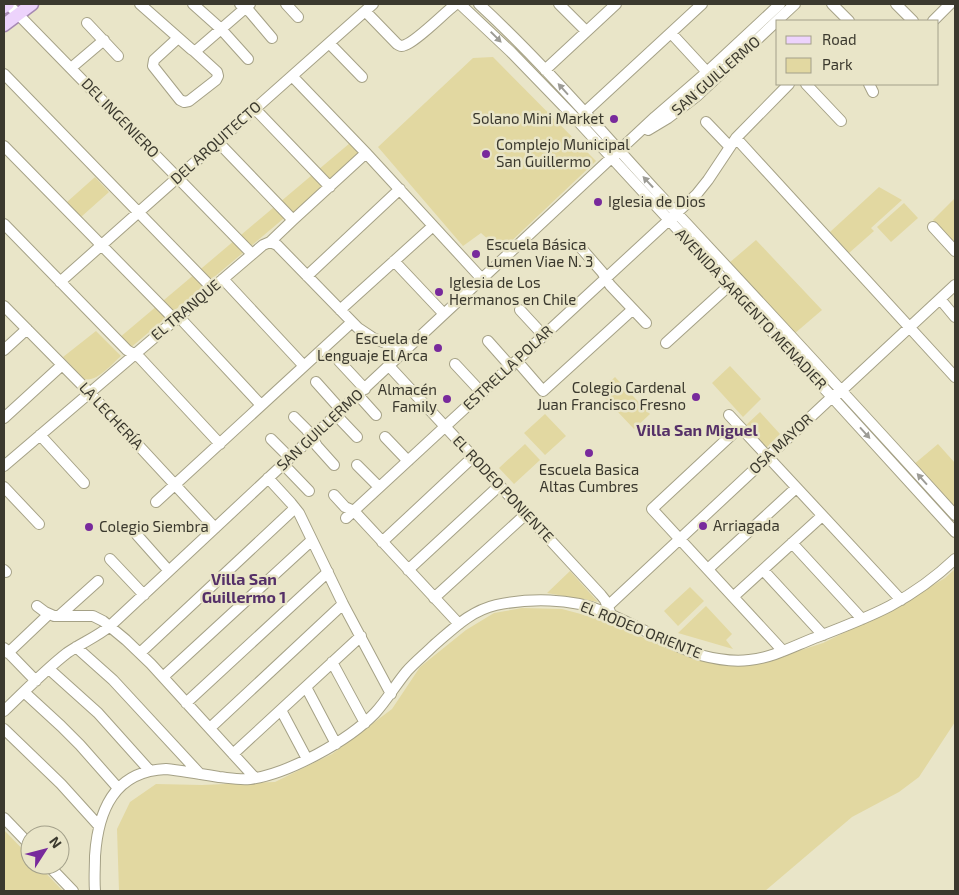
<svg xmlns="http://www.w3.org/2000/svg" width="959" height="895" font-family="'Exo 2',sans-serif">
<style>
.green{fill:#e2d8a1}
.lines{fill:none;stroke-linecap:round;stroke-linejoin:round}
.minor-casing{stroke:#a5a186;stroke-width:12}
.major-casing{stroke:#a78ab3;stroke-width:15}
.minor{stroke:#fff;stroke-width:10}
.major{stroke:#edd3fc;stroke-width:12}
.oneway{fill:#9d9c96}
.poi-dot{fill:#782a9c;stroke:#e9e5c8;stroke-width:2}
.labels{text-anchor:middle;stroke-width:5;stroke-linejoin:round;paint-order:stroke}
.street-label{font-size:15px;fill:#3b392e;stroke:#e9e5c8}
.poi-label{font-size:15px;fill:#3b392e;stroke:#e9e5c8;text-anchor:start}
.neighbourhood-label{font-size:16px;font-weight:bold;fill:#553068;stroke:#e9e5c8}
</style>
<rect width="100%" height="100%" fill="#e9e5c8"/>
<path class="green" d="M493,57l103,104 -95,90 -20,-18 -18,13 -85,-99 95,-89z
M350,143l9,11 -65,58 -11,7 -154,130 -10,-11z
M95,177l14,15 -28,25 -14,-15z
M879,187l23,13 -31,28 3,3 -25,22 -19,-21z
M955,198v46l-22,-24z
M904,203l14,15 -27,24 -14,-15z
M756,240l66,70 -28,24 -65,-71z
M96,331l25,25c-9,8 -25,27 -37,23l-21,-22z
M730,366l31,33 -18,18 -31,-34z
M615,377l35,37 -16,15 -35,-37z
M760,412l20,22 -14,14 -21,-22z
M545,414l21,22 -21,19 -21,-22z
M525,444l15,16 -26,24 -15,-16z
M938,444l17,19v47l-42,-45z
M955,569v153l-36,55 -20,15 -47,25 -87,74h-646l-2,-62 13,-27 26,-18 46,1 73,-3 57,-28 60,-45 28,-42 46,-37 28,-17 28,-5 40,1 45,12 61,28 65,17 41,-7 49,-16 70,-34 52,-31z
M570,571l28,31 -51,-9z
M690,587l14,14 -26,25 -14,-15z
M706,606l26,28 -6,6 7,9 -55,-16z
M4,830l26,27v8h8l25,26h-59z"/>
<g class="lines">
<g class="minor-casing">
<path id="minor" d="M8,4l244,250
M140,4l51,45 3,2 23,21 1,4 -2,4 -27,21 -5,1 -4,-2 -27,-34 1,-6 24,-22
M193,4l28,25 27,30
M240,4l10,8 22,26
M286,4l12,13
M460,4l51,48 65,67 256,278 123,135
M479,4c64,59 120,125 179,189 100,107 199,214 297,322
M559,4l27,27
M832,4l17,17
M896,4l17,17
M365,11l32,33c4,2 4,3 8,1 12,-4 39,-32 51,-41
M933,21l17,-17
M87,23l31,33
M671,33l36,39
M329,43l33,34
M194,51l4,-2 52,-45
M71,68l33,-28
M545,70l71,-66
M4,74l208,214
M292,76l74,77 116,126
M806,84l35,37
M869,84l4,8
M255,109l75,78
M584,113l118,-109
M706,122l24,25
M648,130l20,-12 29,-22 98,-92
M736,138l219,239
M218,142l75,78
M4,146l171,174
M4,224l123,126 13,8 80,86
M933,227l22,24
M270,242l7,3 81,83 15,10 32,13
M581,248l21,24 8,13 36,38
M394,261l50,53
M307,276l93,-87
M223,279l81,87
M60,282l313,-278
M940,299l15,18
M4,306l85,86 126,136
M340,310l93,-84
M520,310l24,26
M179,317l82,88
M488,341l23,26
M666,343l67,-61
M4,350l23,-21
M339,361l26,28
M517,361l26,30 89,-81
M455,364l27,29
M389,366l212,229 4,5 5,12
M316,382l25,28
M358,395l18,20
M336,415l21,22
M729,415l172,185
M294,417l13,13 10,16 17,19
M4,418l58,-53
M740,427l-88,82 131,142
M40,435l44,48
M385,437l23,24
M271,439l19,19
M283,464l26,27
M357,465l22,22
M4,466l259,-221 7,-3 23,-22 73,-67
M268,478l23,25 8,10 44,91 48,90
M4,487l35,37
M334,495l11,12 9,4 105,113
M156,502l196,-180
M346,518l350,-323 12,-15 28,-42 53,-54
M137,535l32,36
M382,542l91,-85
M792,543l70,76
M110,559l34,36
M708,569l88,-81
M4,570l2,2
M408,570l91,-84
M763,570l60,65
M733,597l89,-81
M434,598l92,-84
M37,606l8,6 9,4h39l10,5 23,19 25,24 104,114
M608,606l224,-209 10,-7 113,-105
M59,616l39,-35
M76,647l37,33 87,94
M4,648l32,33
M8,653l41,-39
M140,653l155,-145
M332,662l33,61
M49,669l49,44 52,58
M163,677l149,-137
M306,687l30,57
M24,692l37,34 19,19 38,43
M186,703l142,-131
M281,710l26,49
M4,711c20,-19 41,-41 63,-58 14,-10 30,-16 43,-27l545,-509 52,-45 73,-68
M210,728l133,-124
M4,729l57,55 38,42
M233,754l128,-118
M4,818l26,27
M48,865l25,26
M95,891c-1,-12 0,-23 0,-35 3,-45 19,-85 71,-87 17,2 35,5 53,8 10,1 20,3 31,2 38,-5 98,-38 125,-66 12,-13 21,-29 32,-42 8,-9 18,-17 26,-25 20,-17 37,-35 63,-41 33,-7 75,-7 106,6 33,13 64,33 98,44 15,4 33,7 49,5 22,-2 43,-13 63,-21 26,-10 53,-20 78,-33 24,-13 46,-29 65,-47"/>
</g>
<g class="major-casing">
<path id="major" d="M4,7l4,-3
M4,25l28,-21"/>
</g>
<use href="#minor" class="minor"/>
<use href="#major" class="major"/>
</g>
<defs><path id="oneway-solid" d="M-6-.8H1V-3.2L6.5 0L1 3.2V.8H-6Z" transform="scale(1.25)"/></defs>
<g class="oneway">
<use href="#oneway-solid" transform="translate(496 37) rotate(45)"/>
<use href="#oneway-solid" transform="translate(563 89) rotate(-132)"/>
<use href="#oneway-solid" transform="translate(648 182) rotate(-133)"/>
<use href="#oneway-solid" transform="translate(865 433) rotate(48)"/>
<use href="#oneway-solid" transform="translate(922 479) rotate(-132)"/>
</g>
<g class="poi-dot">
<circle cx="614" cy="119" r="5"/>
<circle cx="486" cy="154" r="5"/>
<circle cx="598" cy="202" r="5"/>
<circle cx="476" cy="254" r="5"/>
<circle cx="439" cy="292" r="5"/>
<circle cx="438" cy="348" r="5"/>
<circle cx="696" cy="397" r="5"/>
<circle cx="447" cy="399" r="5"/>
<circle cx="589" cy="453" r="5"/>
<circle cx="703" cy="526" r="5"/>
<circle cx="89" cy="527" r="5"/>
</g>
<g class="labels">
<g class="street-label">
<text transform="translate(716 76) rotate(-41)" y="5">SAN GUILLERMO</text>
<text transform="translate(120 118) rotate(46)" y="5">DEL INGENIERO</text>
<text transform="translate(216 143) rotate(-42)" y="5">DEL ARQUITECTO</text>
<text transform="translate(751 309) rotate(47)" y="5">AVENIDA SARGENTO MENADIER</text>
<text transform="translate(186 310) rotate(-40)" y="5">EL TRANQUE</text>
<text transform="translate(508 368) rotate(-43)" y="5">ESTRELLA POLAR</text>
<text transform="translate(111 416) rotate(47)" y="5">LA LECHERÍA</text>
<text transform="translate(320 430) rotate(-43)" y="5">SAN GUILLERMO</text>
<text transform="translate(781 444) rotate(-43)" y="5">OSA MAYOR</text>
<text transform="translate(503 489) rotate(47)" y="5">EL RODEO PONIENTE</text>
<text transform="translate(641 630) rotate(22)" y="5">EL RODEO ORIENTE</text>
</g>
<g class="poi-label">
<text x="604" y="124" text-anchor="end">Solano Mini Market</text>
<text x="496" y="150">Complejo Municipal<tspan x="496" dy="17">San Guillermo</tspan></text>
<text x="608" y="207">Iglesia de Dios</text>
<text x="486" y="250">Escuela Básica<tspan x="486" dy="17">Lumen Viae N. 3</tspan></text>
<text x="449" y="288">Iglesia de Los<tspan x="449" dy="17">Hermanos en Chile</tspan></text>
<text x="428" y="344" text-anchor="end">Escuela de<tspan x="428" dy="17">Lenguaje El Arca</tspan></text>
<text x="686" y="393" text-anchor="end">Colegio Cardenal<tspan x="686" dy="17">Juan Francisco Fresno</tspan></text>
<text x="437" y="395" text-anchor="end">Almacén<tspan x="437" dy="17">Family</tspan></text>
<text x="589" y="475" text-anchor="middle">Escuela Basica<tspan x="589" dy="17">Altas Cumbres</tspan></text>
<text x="713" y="531">Arriagada</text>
<text x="99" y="532">Colegio Siembra</text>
</g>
<g class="neighbourhood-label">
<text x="697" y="436">Villa San Miguel</text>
<text x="244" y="585">Villa San<tspan x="244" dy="18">Guillermo 1</tspan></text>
</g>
</g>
<rect width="959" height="895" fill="none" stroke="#3b392e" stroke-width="10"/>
<rect x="776" y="20" width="162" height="65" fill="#e9e5c8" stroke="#a3a08a"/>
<rect x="786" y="36" width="25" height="8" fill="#edd3fc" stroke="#a3a08a"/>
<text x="822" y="45" font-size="15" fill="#3b392e">Road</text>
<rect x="786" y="58" width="25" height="15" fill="#e2d8a1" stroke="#a3a08a"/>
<text x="822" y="70" font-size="15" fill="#3b392e">Park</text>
<g transform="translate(45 850) rotate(54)"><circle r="24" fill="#e9e5c8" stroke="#a3a08a"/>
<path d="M0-4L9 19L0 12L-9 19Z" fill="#782a9c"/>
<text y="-8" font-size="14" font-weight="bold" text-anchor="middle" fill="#3b392e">N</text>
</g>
</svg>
